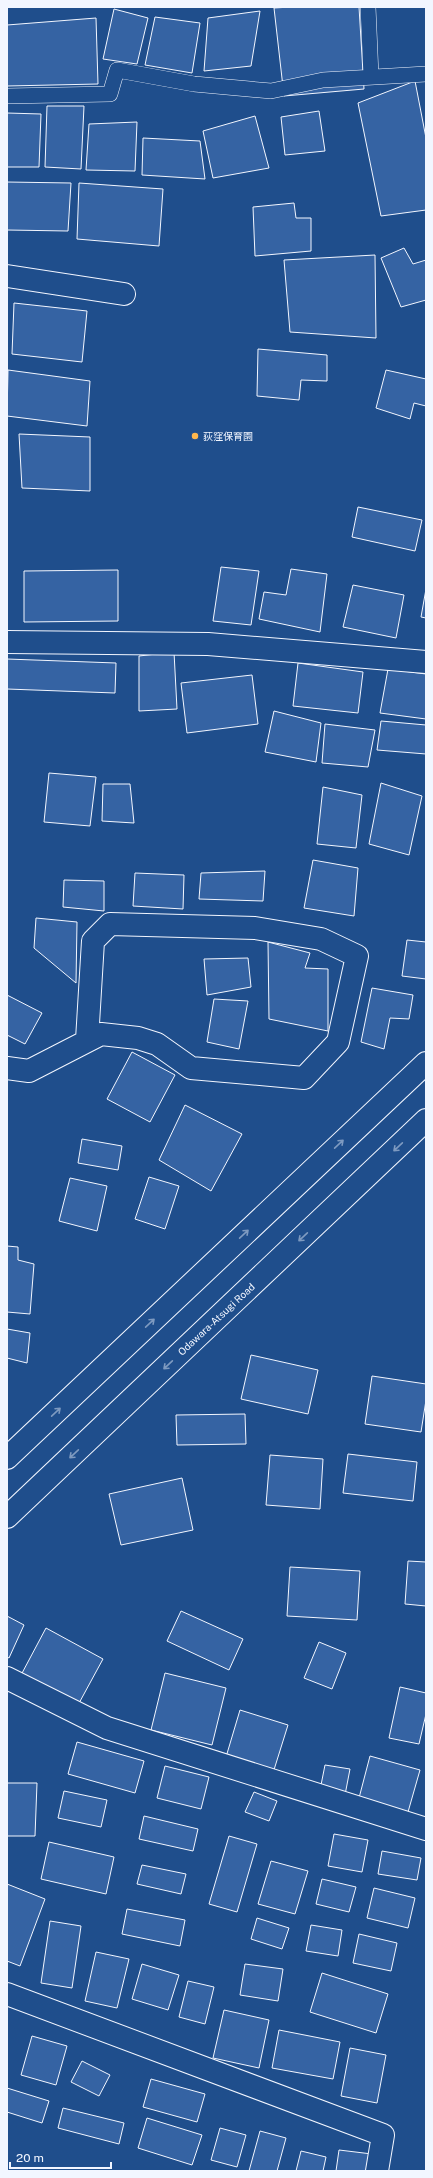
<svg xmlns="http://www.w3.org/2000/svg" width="433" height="2178" font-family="'Public Sans','Noto Sans JP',sans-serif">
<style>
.building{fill:#3563a3;stroke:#f2f6ff}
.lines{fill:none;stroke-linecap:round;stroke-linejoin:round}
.lane-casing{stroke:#f2f6ff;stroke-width:16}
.street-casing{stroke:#f2f6ff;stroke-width:24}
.highway-casing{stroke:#f2f6ff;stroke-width:24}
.lane{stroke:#1f4e8c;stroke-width:15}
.street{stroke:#1f4e8c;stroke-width:22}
.highway{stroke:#1f4e8c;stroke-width:22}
.oneway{stroke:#7e9ac0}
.poi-dot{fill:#ffb74d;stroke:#1f4e8c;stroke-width:1.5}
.labels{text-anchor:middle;stroke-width:3;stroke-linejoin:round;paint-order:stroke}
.poi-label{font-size:10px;fill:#f2f6ff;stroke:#1f4e8c;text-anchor:start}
.street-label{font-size:10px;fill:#f2f6ff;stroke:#1f4e8c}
</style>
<rect width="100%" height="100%" fill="#1f4e8c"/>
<path class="building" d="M291,7h68l5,82 -80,7 -10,-88z
M114,9l34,9 -11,46 -34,-5z
M260,11l-9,55 -47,5 4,-53z
M155,17l45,6 -8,50 -47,-8z
M96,18l2,66 -91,2v-61z
M415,81l11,57v72l-45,6 -23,-113z
M47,106h37l-3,63 -36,-2z
M319,111l6,40 -40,4 -4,-38z
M7,113l34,1 -2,53h-32z
M255,116l14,52 -56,10 -10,-47z
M137,122l-2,49 -49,-1 3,-46z
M143,138l57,3 5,38 -63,-4z
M7,182l64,1 -3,48 -61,-1z
M79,183l84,6 -4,57 -82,-7z
M294,203l2,15h15v33l-56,5 -2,-49z
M404,248l9,16 13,-4v40l-25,7 -20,-49z
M375,255l1,83 -86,-6 -6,-72z
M14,303l73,8 -5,51 -70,-8z
M258,349l69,6v26l-26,-1 -2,20 -42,-4z
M8,370l82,11 -3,45 -80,-10z
M386,370l40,9v27l-12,-3 -4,16 -34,-11z
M19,434l71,3v54l-68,-3z
M358,507l64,13 -7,31 -63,-14z
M221,567l38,4 -8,54 -38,-4z
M291,569l36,5 -7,58 -61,-13 5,-27 22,3z
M118,570v51l-94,1v-51z
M353,585l51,10 -8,43 -53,-11z
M426,589v29l-5,-1z
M174,652l3,57 -38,2v-55z
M7,659l109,4 -1,30 -108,-4z
M298,663l65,9 -5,41 -65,-7z
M388,669l38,5v45l-46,-6z
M252,675l6,49 -71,9 -6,-50z
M274,711l47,12 -5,39 -51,-10z
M381,721l45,4v29l-49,-4z
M325,724l50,6 -7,37 -46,-4z
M49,773l47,4 -6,49 -46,-4z
M381,783l41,13 -13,59 -40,-11z
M103,784h27l4,39 -32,-2z
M323,787l39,8 -6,53 -39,-4z
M313,860l45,8 -4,48 -50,-8z
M265,871l-2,30 -64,-2 2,-26z
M135,873l49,2 -1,34 -50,-3z
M64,880l40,1v30l-41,-4z
M36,918l41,4 -1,61 -42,-35z
M407,940l19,2v37l-24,-3z
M268,942l42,11 -5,15 23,1v62l-59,-12z
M248,958l3,29 -44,8 -3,-36z
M372,988l41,7 -4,24 -19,-1 -6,31 -23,-7z
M7,995l35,18 -17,31 -18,-9z
M214,999l34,2 -9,48 -32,-7z
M132,1052l43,23 -25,47 -43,-23z
M185,1105l57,29 -31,57 -52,-31z
M82,1139l40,7 -4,24 -40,-7z
M149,1177l30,9 -14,43 -30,-10z
M70,1178l37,8 -10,45 -38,-10z
M7,1246l11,1v13l16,4 -4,50 -23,-2z
M7,1329l23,4 -3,30 -20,-5z
M251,1355l67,15 -10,44 -67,-15z
M372,1376l54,8v16l-5,32 -56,-8z
M245,1414l1,30 -69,1 -1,-30z
M348,1454l69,8 -4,39 -70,-8z
M270,1455l53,4 -3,50 -54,-4z
M182,1478l11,52 -72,15 -12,-51z
M408,1561l18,1v44l-21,-2z
M290,1567l70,4 -3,49 -70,-4z
M181,1611l62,28 -14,31 -62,-29z
M7,1616l17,9 -15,33 -2,-1z
M46,1628l57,31 -25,46 -57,-30z
M319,1642l27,11 -14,36 -28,-11z
M165,1673l61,15 -14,57 -61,-15z
M400,1687l26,6v21l-7,30 -30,-6z
M240,1710l48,15 -15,48 -47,-16z
M77,1742l67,19 -9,32 -67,-19z
M370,1756l50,14 -12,42 -49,-14z
M325,1765l25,4 -5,26 -25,-5z
M165,1766l44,11 -8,32 -44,-11z
M7,1783h30l-2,53h-28z
M64,1791l43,9 -6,27 -43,-9z
M254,1792l23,9 -8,20 -24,-9z
M144,1816l54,13 -5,22 -54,-12z
M334,1834l34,6 -6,32 -34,-6z
M229,1836l28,8 -20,68 -28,-8z
M49,1842l65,15 -8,37 -65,-15z
M382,1851l39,7 -4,22 -39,-6z
M271,1861l37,10 -13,43 -37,-10z
M142,1865l44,9 -5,20 -44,-10z
M322,1879l34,8 -7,25 -33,-8z
M7,1884l38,15 -25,67 -13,-5z
M374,1888l41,10 -7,30 -41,-10z
M127,1909l58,11 -5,26 -58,-12z
M257,1918l32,10 -7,21 -31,-10z
M50,1921l31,5 -9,62 -31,-5z
M311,1925l31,5 -4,26 -32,-5z
M359,1934l38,9 -6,28 -38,-8z
M96,1952l33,7 -12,49 -32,-7z
M142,1964l37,11 -11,35 -36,-11z
M245,1964l38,5 -5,32 -38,-6z
M322,1973l66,21 -12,39 -66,-21z
M188,1981l26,6 -9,37 -26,-7z
M224,2010l45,10 -10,48 -46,-10z
M279,2030l61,12 -7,37 -61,-11z
M32,2036l35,10 -11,39 -35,-10z
M350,2048l36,7 -9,48 -36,-7z
M82,2061l28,14 -11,21 -28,-14z
M151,2079l54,15 -8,28 -54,-15z
M7,2088l42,13 -7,22 -35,-11z
M63,2108l61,15 -5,21 -61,-16z
M147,2118l55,17 -10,30 -54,-17z
M220,2128l26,7 -9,32 -26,-7z
M260,2131l26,7 -9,33h-28z
M339,2150l33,4 -2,17h-34z
M301,2151l25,6 -3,14h-27z"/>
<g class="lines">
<g class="lane-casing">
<path id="lane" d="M368,7l3,69
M7,96l103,-2 7,-24 77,14 77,7 52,-11 103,-6"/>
</g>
<g class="street-casing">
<path id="street" d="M7,276l117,18
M7,642l201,2 218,18
M7,1068l22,3 72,-37 37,4 19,6 34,24 113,10 34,-36 19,-86 -36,-17 -66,-11 -145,-4 -17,17 -6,99
M7,1678l100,50 319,101
M7,1994l376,141 -6,36"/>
</g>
<g class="highway-casing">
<path id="highway" d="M7,1458l419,-395
M7,1517l419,-397"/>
</g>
<use href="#lane" class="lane"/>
<use href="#street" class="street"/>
<use href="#highway" class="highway"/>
</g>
<defs><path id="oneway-shaft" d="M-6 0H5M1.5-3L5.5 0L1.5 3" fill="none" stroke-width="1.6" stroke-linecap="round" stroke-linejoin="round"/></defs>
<g class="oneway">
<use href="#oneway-shaft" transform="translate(339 1144) rotate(-43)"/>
<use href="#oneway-shaft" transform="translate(398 1147) rotate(137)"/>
<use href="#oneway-shaft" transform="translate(244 1234) rotate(-43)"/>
<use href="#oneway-shaft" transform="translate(303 1237) rotate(137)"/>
<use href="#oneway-shaft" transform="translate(150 1323) rotate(-43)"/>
<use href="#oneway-shaft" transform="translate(168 1365) rotate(137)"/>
<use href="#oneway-shaft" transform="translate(56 1412) rotate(-43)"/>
<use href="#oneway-shaft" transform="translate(74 1454) rotate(137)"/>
</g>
<circle class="poi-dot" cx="195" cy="436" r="4"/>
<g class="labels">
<g class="poi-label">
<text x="203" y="440">荻窪保育園</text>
</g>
<g class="street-label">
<text transform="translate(216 1319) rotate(-43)" y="4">Odawara-Atsugi Road</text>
</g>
</g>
<rect width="433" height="2178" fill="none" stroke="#f2f6ff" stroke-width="16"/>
<path d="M10 2162v6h101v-6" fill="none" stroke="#f2f6ff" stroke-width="2"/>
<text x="16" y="2162" font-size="12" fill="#f2f6ff" stroke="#1f4e8c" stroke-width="3" paint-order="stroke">20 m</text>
</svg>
